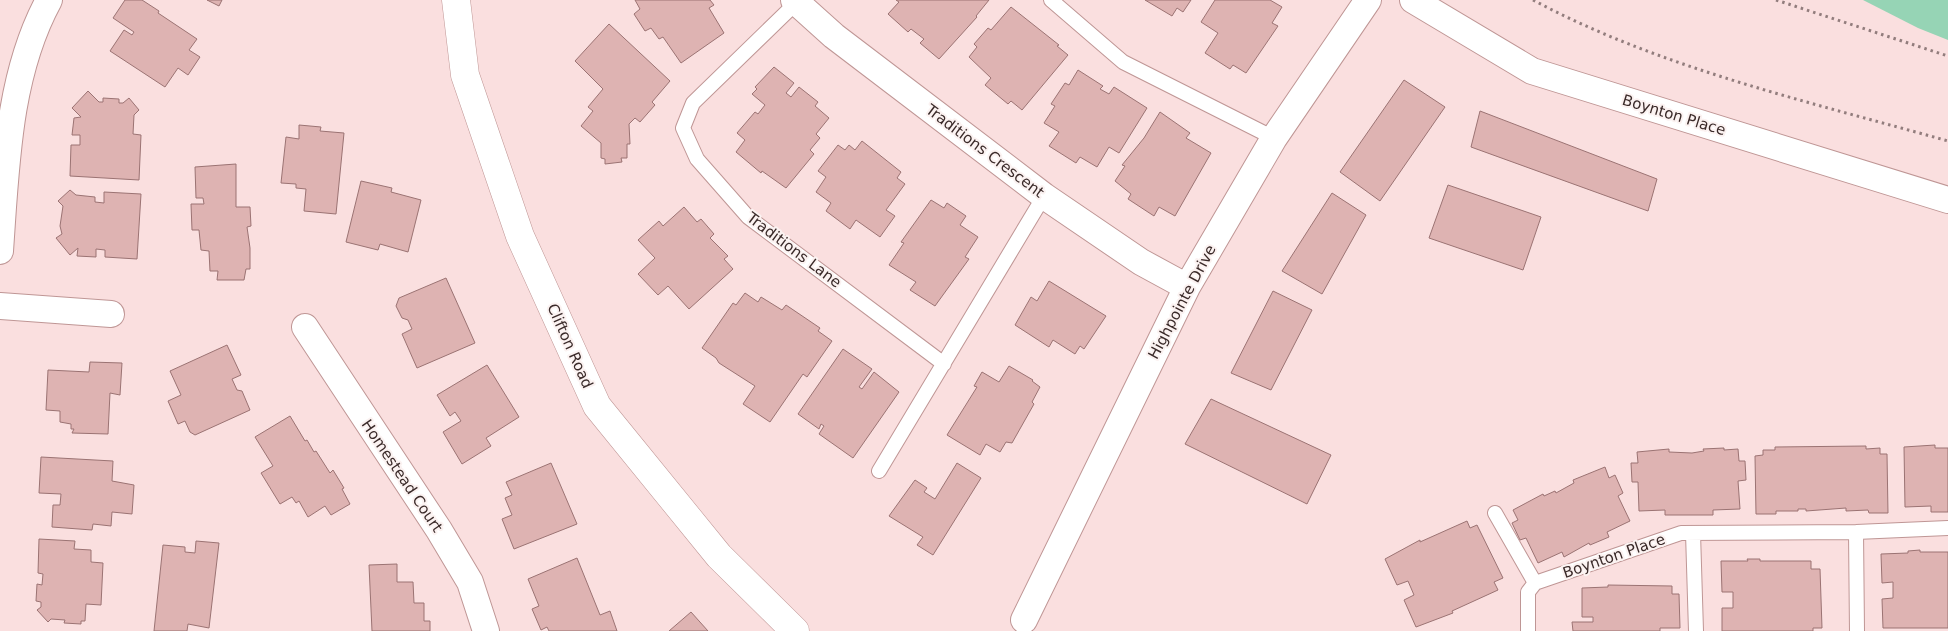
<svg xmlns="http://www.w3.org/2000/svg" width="1948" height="631" font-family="'DejaVu Sans',sans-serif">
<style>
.green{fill:#96d4b5}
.building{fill:#deb3b2;stroke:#9b7373}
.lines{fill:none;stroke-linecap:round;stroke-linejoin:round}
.service-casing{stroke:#bf9695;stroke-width:16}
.minor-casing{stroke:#bf9695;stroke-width:28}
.secondary-casing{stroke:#bf9695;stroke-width:29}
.path{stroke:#927d7d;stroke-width:3;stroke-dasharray:2.5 4;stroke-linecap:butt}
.service{stroke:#fff;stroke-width:14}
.minor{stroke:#fff;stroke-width:26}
.secondary{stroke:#fff;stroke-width:28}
.labels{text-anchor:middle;stroke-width:4;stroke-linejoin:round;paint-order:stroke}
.street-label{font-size:15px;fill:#3a2a29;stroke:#fbf2f1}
</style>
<rect width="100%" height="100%" fill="#fadfdf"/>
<path class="green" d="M1863,0h85v40l-30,-12z"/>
<path class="building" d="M125,0h17l17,11 -1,2 39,26 -8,11 11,7 -12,18 -10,-7 -13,19 -55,-36 14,-21 8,5 2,-3 -21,-14z
M207,0h15l-3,6z
M635,0h75l4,5 -5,3 15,25 -43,30 -18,-26 -4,2 -8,-11 -6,3 -11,-17 6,-5z
M896,0h93l-13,16 1,1 -38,42 -19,-16 4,-4 -13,-10 -3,3 -20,-18 11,-12z
M1145,0h46l-8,12 -6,-4 -5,8z
M1215,0h55l12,7 -10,16 6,3 -32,47 -13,-8 -3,4 -25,-16 13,-20 -17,-11z
M1011,7l48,38 -2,1 11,9 -46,55 -11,-9 -3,3 -23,-19 6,-7 -22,-21 8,-10 -3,-3 14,-16 3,2z
M609,24l61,57 -18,21 3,3 -15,17 -5,-4 -6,6 1,20h-3v14h-6l1,4 -17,2v-5l-4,-1v-15l-20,-17 12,-15 -5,-4 15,-18 -28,-28z
M774,67l20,16 -8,10 5,4 8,-10 19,15 -3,4 14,12 -13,16 4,4 -10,12 4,4 -28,34 -24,-17 -1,2 -25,-21 9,-12 -8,-7 18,-21 3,2 7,-9 -13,-11 5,-5 -2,-2z
M1078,70l25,16 -3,3 9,5 5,-7 33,21 -28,45 -10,-6 -12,20 -17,-10 -4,6 -27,-17 10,-14 -15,-9 11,-17 -4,-2 14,-21 4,2z
M1404,80l41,27 -65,94 -40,-29z
M88,91l11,11h4v-4l16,1v4h4l6,-5 10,12 -5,5 -1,19 8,1 -2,45 -69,-4 1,-31h9v-10h-8l2,-17 7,-1 -9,-9z
M1480,111l177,68 -9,32 -177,-64z
M1160,112l30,21 -4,5 25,15 -36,63 -16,-9 -5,9 -26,-17 3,-5 -16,-13 10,-15 -3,-1 22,-27z
M299,125l22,2 -1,4 24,2 -8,81 -32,-3 2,-22 -10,-1v-4l-15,-1 5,-46 13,2z
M862,141l39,31 -4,6 8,6 -19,26 9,6 -15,21 -24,-17 -6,9 -24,-18 5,-8 -15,-11 10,-15 -8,-6 20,-26 7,5 4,-5 6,5z
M236,164v43h14l1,19 -4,1 3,21v21h-4l-2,11h-27l1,-9h-8l-1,-20 -8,-1 -2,-20h-7l-1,-26h13l-1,-6h-7l-1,-31z
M361,181l31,7 -1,4 30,8 -13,52 -28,-8 -2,6 -32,-8z
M1448,185l93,32 -18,53 -94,-32z
M70,190l6,5 19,2v5l9,1v-11l37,2 -4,65 -32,-2v-7l-9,-1v8l-19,-1 1,-8 -8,7 -14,-17 6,-4 -2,-8 3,-20 -5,-5z
M1332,193l34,22 -44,79 -40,-23z
M931,200l13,8 3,-5 19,13 -6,9 18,12 -13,20 4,2 -34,47 -25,-16 6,-8 -27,-17 15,-22 -3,-1z
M684,207l13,15 4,-3 13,15 -4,4 18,18 -4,3 9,10 -44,40 -21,-23 -10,9 -20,-21 17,-16 -17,-18 21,-19 4,5z
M446,278l29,65 -58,25 -15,-34 10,-5 -4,-9 -6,-2 -6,-12 3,-8z
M1049,281l57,35 -22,33 -4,-3 -5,8 -22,-14 -4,7 -34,-22 16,-28 6,4z
M1273,291l39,19 -41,80 -40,-17z
M745,293l13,9 3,-5 21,13 4,-5 34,23 -2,3 14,10 -25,36 -4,-3 -33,48 -27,-18 12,-18 -36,-23 -3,-5 -14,-10 31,-45 3,2z
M227,345l14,30 -9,4 5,11 5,1 8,19 -55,25 -5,-3 -5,-11 -7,3 -10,-23 13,-6 -11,-24z
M843,349l29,20 -13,18 3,2 12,-17 25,20 -46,66 -34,-24 5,-8 -3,-2 -2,5 -21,-15z
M90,362l32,1 -2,32 -10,-2 -2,41 -36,-1 2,-4h-3v-5l-11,-2v-11l-14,-1 2,-40 41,2z
M487,365l32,52 -33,21 5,8 -29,18 -19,-32 18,-11 -6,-9 -5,4 -13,-21z
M1009,366l24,14 -1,1 8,6 -8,15 2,2 -22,39 -6,-1 -6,10 -14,-8 -6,11 -33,-20 30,-48 -3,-1 8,-14 17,10z
M1211,399l120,56 -24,49 -122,-60z
M290,416l15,25 2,-1 7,12 2,-1 14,22 3,-3 11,18 -2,1 8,15 -19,11 -6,-9 -17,11 -9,-16 -3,2 -4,-6 -12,7 -19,-31 12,-7 -18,-29z
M1935,445v3h13v64h-17v-6l-26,1 -1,-60z
M1866,446v3l14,-1v6h7l1,59h-19l-1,-3 -22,1v-3l-40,3v-2h-8v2h-22v3h-20l-1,-58 8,-1v-5h12v-3z
M1724,448v2l14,-1 1,12h6l1,19 -8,1 2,28 -27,1v5h-48v-5l-26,1 -1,-29h-6l-1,-19h7l-1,-11 32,-3v3l23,1 12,-2 -1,-2z
M41,457l72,4 -1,20 22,4 -2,29 -20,-2 -1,14 -18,-2 -1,6 -40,-3 1,-22h7l1,-11 -22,-1z
M551,463l26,61 -63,25 -12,-30 10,-4 -7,-17 7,-3 -6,-13z
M957,463l24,15 -48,77 -16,-10 6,-8 -34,-21 26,-36 12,8 -3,4 11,7z
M1605,467l4,11 6,-3 8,18 -5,3 12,25 -23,11 2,5 -19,8 -1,-2 -25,14 -2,-5 -24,11 -12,-25 -6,2 -8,-17 6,-3 -5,-10 30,-16 1,2 11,-5 1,2 18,-10 -1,-3z
M1467,521l3,7 7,-3 26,53 -9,4 4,8 -46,21 1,2 -37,14 -12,-27 10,-5 -6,-14 -11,4 -12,-26 35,-19v2z
M39,539l36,2 -1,8 17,1v12l12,1 -2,42 -15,-1 -1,17h-4v3l-17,-1 1,-3 -14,-1 -3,3 -11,-12 4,-3v-5l-5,-1 1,-17 5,1 1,-11 -5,-1z
M196,541l23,2 -10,85 -21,-4 -1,7h-33l9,-86 22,2v5l10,1z
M1920,550v2h28v76h-65l-1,-29 11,-1v-16l-11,1 -1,-29 27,-1v-2z
M577,558l23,57 10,-4 7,20h-68l-2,-4 -6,3 -9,-21 7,-3 -11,-27z
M1747,559h13v2h51v8h9l2,59h-9v3h-91v-23h11v-16h-11l-1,-31h27z
M397,564v18h16l1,21h10v18h6v10h-58l-3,-66z
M1608,585l64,1v8h7l1,34h-20v3h-87l-1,-9h21v-5h-11v-29l26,-1z
M691,612l17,19h-39z"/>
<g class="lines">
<g class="service-casing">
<path id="service" d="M1051,0l72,62 151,76
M796,3l-103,100 -10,25 14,31 51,58 196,147
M879,471l165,-275
M1495,513l40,70
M1856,532l1,99
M1693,533l3,98
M1528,631v-39l7,-9 146,-50 175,-1 92,-4"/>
</g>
<g class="minor-casing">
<path id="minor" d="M794,0l40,36 210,160 97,66 46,25
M1413,0l119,71 416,129
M0,251c6,-84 8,-176 49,-251
M0,306l111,8
M305,327l134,203 31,52 16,49
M1024,620l163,-333 87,-149 94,-138"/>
</g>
<g class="secondary-casing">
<path id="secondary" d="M456,0l9,75 55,161 77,170 122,150 76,75"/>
</g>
<path class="path" d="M1533,0c127,68 277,102 415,141
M1776,0l172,56"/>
<use href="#service" class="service"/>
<use href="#minor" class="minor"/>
<use href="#secondary" class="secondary"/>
</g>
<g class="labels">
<g class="street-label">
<text transform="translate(1674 115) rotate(17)" y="5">Boynton Place</text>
<text transform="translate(985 151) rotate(37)" y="5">Traditions Crescent</text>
<text transform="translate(794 250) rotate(37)" y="5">Traditions Lane</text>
<text transform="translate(1182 302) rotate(-62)" y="5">Highpointe Drive</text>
<text transform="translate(570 346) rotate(66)" y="5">Clifton Road</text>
<text transform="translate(402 476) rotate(56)" y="5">Homestead Court</text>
<text transform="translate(1614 556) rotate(-19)" y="5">Boynton Place</text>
</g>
</g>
</svg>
